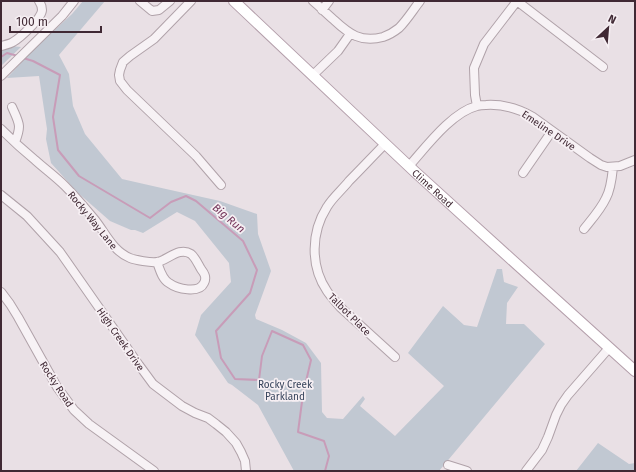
<svg xmlns="http://www.w3.org/2000/svg" width="636" height="472" font-family="'Fira Sans',sans-serif">
<style>
.green{fill:#c1c8d2}
.lines{fill:none;stroke-linecap:round;stroke-linejoin:round}
.stream{stroke:#c89cb8;stroke-width:2}
.minor-casing{stroke:#b0a2a9;stroke-width:10}
.major-casing{stroke:#b49fab;stroke-width:12}
.minor{stroke:#f7f2f5;stroke-width:8}
.major{stroke:#fff;stroke-width:10}
.labels{text-anchor:middle;stroke-width:3.5;stroke-linejoin:round;paint-order:stroke}
.street-label{font-size:10px;fill:#402934;stroke:#f6eff3}
.park-label{font-size:10px;fill:#36435b;stroke:#f6eff3}
.water-label{font-size:11px;font-style:italic;fill:#723459;stroke:#f6eff3}
</style>
<rect width="100%" height="100%" fill="#e9e0e5"/>
<path class="green" d="M83,1h22l-46,54 10,19 4,32 12,28 37,45 44,10 54,12 37,13 1,20 13,37 -16,44 1,4 26,11 24,13 15,20 1,49 5,6 16,1 20,-23 2,3 -5,7 35,30 49,-50 -36,-33 35,-47 21,19 13,2 20,-58h5l2,13 14,5 -11,16 -1,21h18l21,20 -106,127h-145l-36,-66 -26,-20 -4,-2 -33,-48 6,-20 30,-33 -2,-19 -34,-42 -18,-9 -34,21 -8,-3h-4l-21,-9 -33,-29 -26,-29 -5,-24 1,-10 -8,-53 -32,2 25,-27 40,-37z
M11,46l10,1 -20,19v-17z
M598,443l31,21 6,-1v7l-1,1h-58z"/>
<g class="lines">
<path class="stream" d="M1,57l6,-4 11,3
M23,58l10,3 27,14 -7,42 5,33 21,26 71,42 21,-16 15,-6 10,5 47,40 14,29 -7,23 -34,38 5,27 14,21 24,1 3,-24 10,-25 31,14 8,15 -8,34 -5,38 26,9 5,15 -4,15"/>
<g class="minor-casing">
<path id="minor" d="M140,1l12,10 7,-1 11,-9
M191,1l-37,38 -24,17 -7,6 -3,8 -1,5 1,6 7,9 69,66 25,29
M313,1c7,6 14,13 21,19 15,14 27,23 49,17 6,-2 11,-5 16,-9 8,-8 14,-18 21,-27
M517,1l86,66
M322,10l7,-9
M1,46c4,-1 9,-2 12,-4 7,-4 29,-24 29,-32 0,-3 -1,-6 -3,-9
M313,75l25,-24 12,-17
M1,76l61,-60 12,-15
M477,106l-2,-11 -1,-27 10,-24 33,-43
M12,107c7,16 10,18 3,35
M1,129c11,11 22,21 34,31 10,9 21,17 30,26 11,11 21,23 30,34 11,14 18,31 35,38 5,2 21,5 27,4 10,-1 22,-16 34,-8 4,3 7,10 10,15 3,4 6,8 3,14 -5,11 -27,6 -35,0 -7,-4 -9,-13 -12,-21
M385,144c-12,12 -24,25 -36,37 -7,9 -16,16 -22,26 -16,25 -17,59 0,84 4,6 9,11 13,16l55,50
M409,166c17,-19 43,-54 68,-60 3,-1 6,-1 9,-1 18,-1 32,3 47,12l57,41 11,7 6,2 13,-1 15,-6
M523,173l29,-42
M1,195l26,21 33,36 79,113 14,19 29,22 13,7 13,5 8,6 10,8 10,11 5,9 4,9 1,10
M584,229c8,-10 17,-20 22,-31 5,-9 6,-21 7,-31
M1,292l9,12 8,13 39,70 17,23 15,14 65,47
M448,465l19,6
M526,471l16,-21 6,-13 8,-22 5,-10 7,-10 41,-47"/>
</g>
<g class="major-casing">
<g id="major">
<path id="s1" d="M234,1l180,170 77,70 144,130"/>
</g>
</g>
<use href="#minor" class="minor"/>
<use href="#major" class="major"/>
</g>
<g class="labels">
<g class="street-label">
<text transform="translate(549 130) rotate(34)" y="4">Emeline Drive</text>
<text dy="4" stroke="none"><textPath href="#s1" startOffset="273">Clime Road</textPath></text>
<text transform="translate(93 220) rotate(51)" y="4">Rocky Way Lane</text>
<text transform="translate(350 314) rotate(45)" y="4">Talbot Place</text>
<text transform="translate(121 339) rotate(55)" y="4">High Creek Drive</text>
<text transform="translate(57 384) rotate(57)" y="4">Rocky Road</text>
</g>
<g class="park-label">
<text x="285" y="388">Rocky Creek<tspan x="285" dy="12">Parkland</tspan></text>
</g>
<g class="water-label">
<text transform="translate(229 218) rotate(40)" y="4">Big Run</text>
</g>
</g>
<rect width="636" height="472" fill="none" stroke="#402934" stroke-width="4"/>
<g transform="translate(608 28) rotate(26)" stroke="#f6eff3" stroke-width="3" paint-order="stroke">
<path d="M0-3L7 15L0 10L-7 15Z" fill="#402934"/>
<text y="-6" font-size="11" font-weight="bold" text-anchor="middle" fill="#402934">N</text>
</g>
<path d="M10 26v6h91v-6" fill="none" stroke="#402934" stroke-width="2"/>
<text x="16" y="26" font-size="12" fill="#402934" stroke="#f6eff3" stroke-width="3" paint-order="stroke">100 m</text>
</svg>
